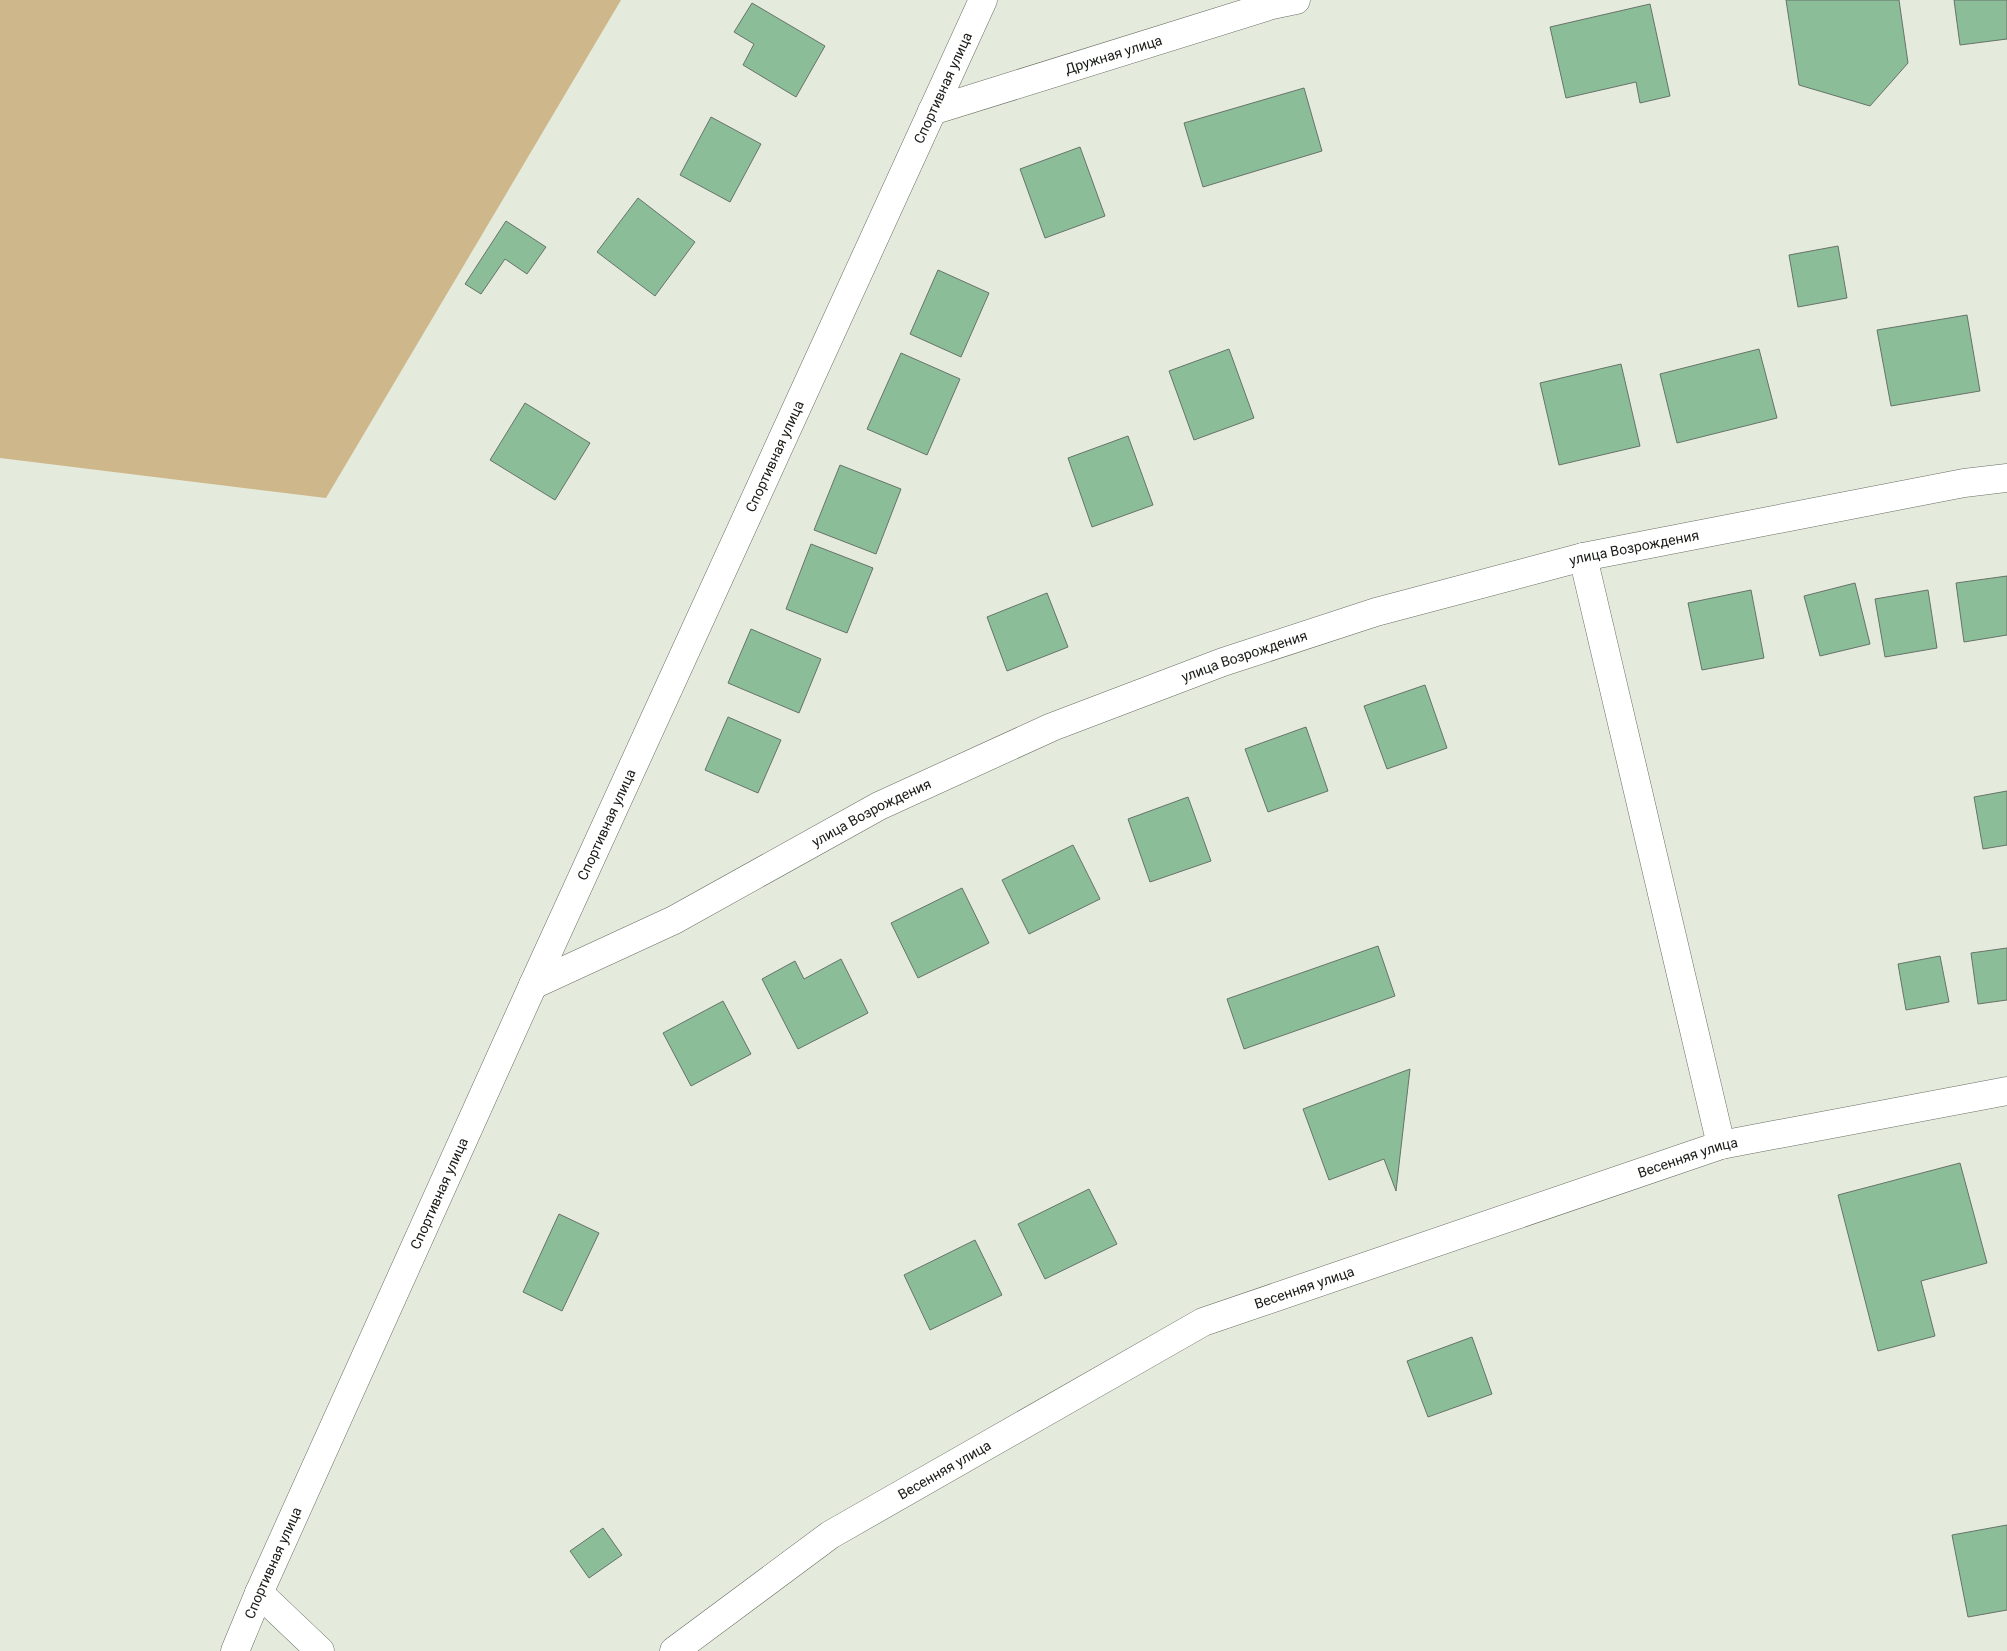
<svg xmlns="http://www.w3.org/2000/svg" width="2007" height="1651" font-family="Roboto,sans-serif">
<style>
.green{fill:#ceb78a}
.building{fill:#8bbd98;stroke:#677369}
.lines{fill:none;stroke-linecap:round;stroke-linejoin:round}
.minor-casing{stroke:#686e62;stroke-width:29}
.minor{stroke:#fff;stroke-width:28}
.labels{text-anchor:middle;stroke-width:4;stroke-linejoin:round;paint-order:stroke}
.street-label{font-size:14px;fill:#181b16;stroke:#f1f9ea}
</style>
<rect width="100%" height="100%" fill="#e4ebdd"/>
<path class="green" d="M0,0h621l-295,498 -326,-40z"/>
<path class="building" d="M1786,0h113l9,63 -38,43 -71,-21z
M1954,0h53v39l-47,6z
M752,3l73,43 -29,51 -53,-32 11,-21 -20,-12z
M1650,4l20,92 -30,7 -4,-21 -70,16 -16,-71z
M1304,88l18,63 -119,36 -19,-64z
M711,117l50,27 -31,58 -50,-27z
M1080,147l25,69 -60,22 -25,-69z
M638,198l57,44 -40,54 -58,-44z
M506,221l40,26 -19,27 -22,-15 -24,35 -16,-10z
M1838,246l9,52 -49,9 -9,-52z
M938,270l51,23 -28,64 -51,-23z
M1967,315l13,76 -89,15 -14,-76z
M1229,349l25,69 -60,22 -25,-69z
M1759,349l18,69 -100,25 -17,-69z
M901,353l59,26 -33,76 -60,-26z
M1621,364l19,82 -81,19 -19,-82z
M525,403l65,40 -35,57 -65,-40z
M1128,436l25,69 -61,22 -24,-69z
M840,465l61,24 -25,65 -62,-24z
M811,544l62,24 -26,65 -61,-24z
M2007,576v59l-43,7 -8,-59z
M1855,583l15,61 -50,12 -16,-60z
M1751,590l13,68 -62,12 -14,-67z
M1928,590l9,58 -52,9 -10,-58z
M1047,593l21,54 -61,24 -20,-54z
M751,629l70,30 -22,54 -71,-30z
M1425,685l22,63 -60,21 -23,-63z
M728,717l53,23 -23,53 -53,-23z
M1306,727l22,64 -60,21 -23,-63z
M2007,791v54l-24,4 -9,-52z
M1188,797l23,64 -61,21 -22,-63z
M1073,845l27,54 -71,35 -27,-54z
M962,888l27,55 -71,35 -27,-55z
M1378,946l17,50 -151,53 -17,-50z
M2007,948v52l-29,4 -7,-51z
M1940,956l9,46 -43,8 -8,-46z
M841,959l27,54 -70,36 -36,-70 33,-18 9,18z
M723,1001l28,53 -60,32 -28,-53z
M1410,1069l-14,122 -12,-32 -55,21 -26,-71z
M1960,1163l27,100 -66,18 14,55 -57,15 -40,-156z
M1089,1189l28,55 -72,35 -27,-55z
M559,1214l40,19 -37,78 -39,-19z
M975,1240l27,55 -72,35 -26,-55z
M1472,1337l20,57 -64,23 -21,-56z
M2007,1525v85l-39,7 -16,-82z
M603,1528l19,27 -33,23 -19,-27z"/>
<g class="lines">
<g class="minor-casing">
<g id="minor">
<path id="s1" d="M932,111l340,-106 24,-5"/>
<path d="M1583,557l138,588"/>
<path id="s2" d="M533,985l141,-65 205,-114 173,-79 171,-65 153,-50 207,-55 381,-74 43,-5"/>
<path d="M259,1593l61,58"/>
<path id="s3" d="M235,1651l24,-58 274,-608 450,-985"/>
<path id="s4" d="M674,1651l156,-116 373,-213 518,-177 286,-54"/>
</g>
</g>
<use href="#minor" class="minor"/>
</g>
<g class="labels">
<g class="street-label">
<text dy="5" stroke="none"><textPath href="#s1" startOffset="190">Дружная улица</textPath></text>
<text dy="5" stroke="none"><textPath href="#s3" startOffset="1716">Спортивная улица</textPath></text>
<text dy="5" stroke="none"><textPath href="#s3" startOffset="1311">Спортивная улица</textPath></text>
<text dy="5" stroke="none"><textPath href="#s2" startOffset="1190">улица Возрождения</textPath></text>
<text dy="5" stroke="none"><textPath href="#s2" startOffset="785">улица Возрождения</textPath></text>
<text dy="5" stroke="none"><textPath href="#s2" startOffset="380">улица Возрождения</textPath></text>
<text dy="5" stroke="none"><textPath href="#s3" startOffset="906">Спортивная улица</textPath></text>
<text dy="5" stroke="none"><textPath href="#s4" startOffset="1136">Весенняя улица</textPath></text>
<text dy="5" stroke="none"><textPath href="#s3" startOffset="501">Спортивная улица</textPath></text>
<text dy="5" stroke="none"><textPath href="#s4" startOffset="731">Весенняя улица</textPath></text>
<text dy="5" stroke="none"><textPath href="#s4" startOffset="326">Весенняя улица</textPath></text>
<text dy="5" stroke="none"><textPath href="#s3" startOffset="96">Спортивная улица</textPath></text>
</g>
</g>
</svg>
